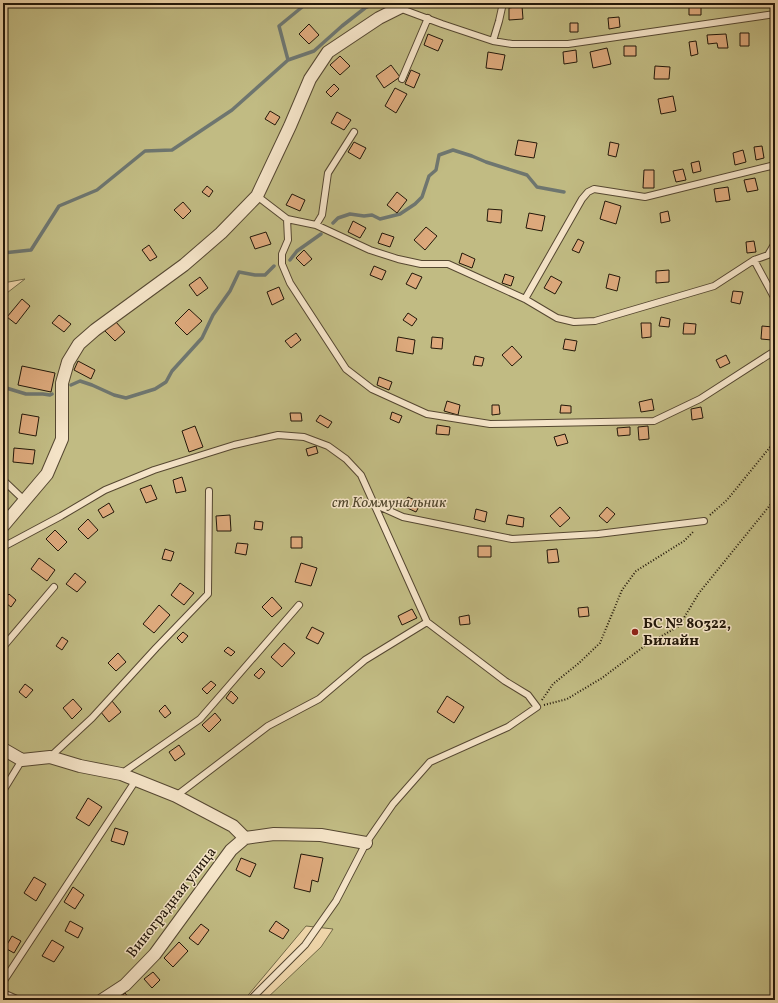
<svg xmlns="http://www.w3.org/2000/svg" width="778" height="1003" font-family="Vollkorn,serif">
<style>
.green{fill:#c1bb83;stroke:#726946}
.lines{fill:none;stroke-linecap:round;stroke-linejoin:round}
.stream{stroke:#6e7670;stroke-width:3.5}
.building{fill:#dda97c;stroke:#221709}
.service-casing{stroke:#554731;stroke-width:8}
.minor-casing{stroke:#554731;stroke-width:14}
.path{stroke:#221709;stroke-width:2;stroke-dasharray:1 2;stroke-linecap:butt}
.service{stroke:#f5e4c8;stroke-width:6}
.minor{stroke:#f5e4c8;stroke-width:12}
.poi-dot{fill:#8f2418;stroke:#f5e4c8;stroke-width:1.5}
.labels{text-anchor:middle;stroke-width:3;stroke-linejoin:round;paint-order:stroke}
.park-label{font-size:15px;font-style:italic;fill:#52482e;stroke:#f5e4c8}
.poi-label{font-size:15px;font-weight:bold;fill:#221709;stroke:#f5e4c8;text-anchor:start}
.street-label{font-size:15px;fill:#221709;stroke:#f5e4c8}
</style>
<rect width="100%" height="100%" fill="#efd6aa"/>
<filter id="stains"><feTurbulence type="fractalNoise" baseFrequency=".005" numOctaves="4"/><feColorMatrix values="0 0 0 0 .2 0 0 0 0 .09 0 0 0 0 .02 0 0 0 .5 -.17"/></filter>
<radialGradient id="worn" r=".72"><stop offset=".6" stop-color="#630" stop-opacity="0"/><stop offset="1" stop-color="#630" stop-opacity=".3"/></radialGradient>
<path class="green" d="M3,3h772v997h-510l56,-53 12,-18 -27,-3 -62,74h-241v-704l22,-17 -22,4z"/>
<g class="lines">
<path class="stream" d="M288,60l26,-9 28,-25 23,-18 11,-5
M333,223l5,-5 12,-4 14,2 8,-1 8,4 20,-5 15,-10 7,-7 7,-21 7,-6 3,-15 14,-5 19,6 14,6 41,13 10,12 27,5
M3,253l28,-3 28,-44 38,-16 48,-39 27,-1 60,-40 56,-50 -9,-34 28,-23
M290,260l7,-9 24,-17
M71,385l9,-4 12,4 22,10 12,3 29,-9 11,-7 6,-11 30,-33 11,-23 17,-24 9,-19 16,3h10l9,-9
M3,387l23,7h17l7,1 2,-1"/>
</g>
<path class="building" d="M689,3h12v12h-12z
M522,6l1,13 -14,1v-12z
M619,17l1,10 -11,2 -1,-11z
M570,23h8v9h-8z
M309,24l10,11 -10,9 -10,-10z
M740,33h9v13h-9z
M428,34l15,6 -5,11 -14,-6z
M726,34l2,14h-10l-1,-5 -9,1 -1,-9z
M696,41l2,13 -7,2 -2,-14z
M624,46h12v10h-12z
M607,48l4,16 -18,4 -3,-16z
M576,50l1,12 -13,2 -1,-12z
M488,52l17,3 -3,15 -16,-2z
M340,56l10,10 -10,9 -10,-10z
M391,65l9,12 -16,11 -8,-12z
M655,66l15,1 -1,12h-15z
M411,70l9,4 -6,14 -9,-4z
M334,84l5,5 -8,8 -5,-5z
M395,88l12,6 -11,19 -11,-7z
M673,96l3,15 -15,3 -3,-15z
M270,111l10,6 -5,8 -10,-6z
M337,112l14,8 -7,10 -13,-7z
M518,140l19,3 -3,15 -19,-3z
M354,142l12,6 -6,11 -12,-7z
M610,142l9,2 -3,13 -8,-2z
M762,146l2,12 -8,2 -2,-13z
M743,150l3,12 -11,3 -2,-12z
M699,161l2,10 -8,2 -2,-10z
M683,169l3,11 -10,2 -3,-11z
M644,170h10v18h-11z
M755,178l3,12 -11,2 -3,-12z
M207,186l6,5 -4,6 -7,-5z
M728,187l2,13 -14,2 -2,-13z
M397,192l10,8 -10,13 -10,-8z
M292,194l13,6 -5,11 -14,-6z
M605,201l16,5 -5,18 -16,-5z
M183,202l8,9 -8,8 -9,-9z
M488,209l14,1 -1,13 -14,-2z
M668,211l2,10 -9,2 -1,-10z
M529,213l16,3 -3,15 -16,-3z
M353,221l13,7 -6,10 -12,-6z
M426,227l11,9 -12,14 -11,-10z
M266,232l5,12 -16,5 -5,-12z
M382,233l12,4 -4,10 -12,-4z
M578,239l6,3 -5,11 -7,-3z
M754,241l2,11 -9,1 -1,-11z
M149,245l8,12 -7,4 -8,-11z
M304,250l8,9 -8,7 -8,-8z
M462,253l13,6 -3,9 -13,-5z
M374,266l12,5 -4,9 -12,-5z
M669,270v12l-13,1v-12z
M412,273l10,4 -6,12 -10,-5z
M505,274l9,3 -3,9 -9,-3z
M609,274l11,3 -3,14 -11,-3z
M551,276l11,6 -7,12 -11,-6z
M200,277l8,11 -11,8 -8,-11z
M279,287l5,12 -12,6 -5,-13z
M733,291l10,1 -3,12 -9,-2z
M22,299l8,7 -14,18 -9,-7z
M189,309l13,12 -15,14 -12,-12z
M408,313l9,6 -5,7 -9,-6z
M59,315l12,9 -7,8 -12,-9z
M661,317l9,2 -1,8 -10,-1z
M115,321l10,11 -10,9 -10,-10z
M641,323h10v14l-9,1z
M684,323l12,1 -1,10h-12z
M762,326l11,1 -1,13 -11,-1z
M296,333l5,7 -10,8 -6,-7z
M398,337l17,3 -2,14 -17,-3z
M432,337l11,1 -1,11 -11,-1z
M565,339l12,2 -2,10 -12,-2z
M512,346l10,11 -10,9 -10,-11z
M726,355l4,8 -10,5 -4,-8z
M475,356l9,2 -2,8 -9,-1z
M78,361l17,9 -4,9 -17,-9z
M22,366l33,7 -4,19 -33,-7z
M379,377l13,5 -3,8 -12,-5z
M652,399l2,11 -13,2 -2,-10z
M447,401l13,4 -2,10 -14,-4z
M492,405h7l1,9 -8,1z
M561,405l10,1v7h-11z
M701,407l2,11 -11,2 -1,-11z
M392,412l10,4 -3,7 -9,-4z
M290,413h11l1,8h-11z
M22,414l17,3 -3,19 -17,-3z
M320,415l12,7 -4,6 -12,-7z
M437,425l13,2 -1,8 -13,-1z
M195,426l8,21 -14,5 -7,-21z
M648,426l1,13 -10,1 -1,-13z
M630,427v8l-12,1 -1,-8z
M565,434l3,9 -11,3 -3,-9z
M316,446l2,7 -10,3 -2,-7z
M14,448l21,2 -2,14 -20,-2z
M182,477l4,14 -10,2 -3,-13z
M151,485l6,14 -11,4 -6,-14z
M408,497l13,6 -5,9 -13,-6z
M109,503l5,9 -11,6 -5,-8z
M560,507l10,11 -10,9 -10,-11z
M607,507l8,7 -8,9 -8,-7z
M476,509l11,3 -2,10 -11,-3z
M230,515l1,16h-14l-1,-15z
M508,515l16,3 -1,9 -17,-3z
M88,519l10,11 -10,9 -10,-10z
M255,521l8,1 -1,8 -8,-1z
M55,530l12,12 -9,9 -12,-12z
M291,537h11v11h-11z
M237,543l11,1 -2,11 -11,-2z
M478,546h13v11h-13z
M165,549l9,3 -3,9 -9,-2z
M557,549l2,13 -11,1 -1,-13z
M39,558l16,12 -8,11 -16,-12z
M301,563l16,5 -6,18 -16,-4z
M75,573l11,9 -9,10 -11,-8z
M180,583l14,10 -10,12 -13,-10z
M9,594l7,6 -5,7 -8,-6z
M272,597l10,11 -10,9 -10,-10z
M159,605l11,10 -16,18 -11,-9z
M588,607l1,9 -10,1 -1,-9z
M412,609l5,9 -15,7 -4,-9z
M469,615l1,9 -10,1 -1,-8z
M312,627l12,6 -6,11 -12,-6z
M637,628l2,5 -6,2 -2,-4z
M183,632l5,4 -6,7 -5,-5z
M62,637l6,4 -6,9 -6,-4z
M284,643l11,10 -13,14 -11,-10z
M228,647l7,5 -4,4 -7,-5z
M118,653l8,9 -10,9 -8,-8z
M261,668l4,4 -6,7 -5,-4z
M211,681l5,4 -9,9 -5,-5z
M25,684l8,6 -7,8 -7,-6z
M231,691l7,7 -5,6 -7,-6z
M447,696l17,11 -10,16 -17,-11z
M73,699l9,10 -10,10 -9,-11z
M112,701l9,11 -12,10 -9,-11z
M165,705l6,8 -6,5 -6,-7z
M215,713l6,7 -12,12 -7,-7z
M179,745l6,9 -10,7 -6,-9z
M88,798l14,9 -13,19 -13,-8z
M115,828l13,4 -4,13 -13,-4z
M301,854l22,4 -5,24 -6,-2 -2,12 -16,-4z
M241,858l15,6 -6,13 -14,-7z
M34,877l12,7 -10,17 -12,-8z
M73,887l11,8 -9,14 -11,-7z
M70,921l13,7 -5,10 -13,-7z
M276,921l13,9 -6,9 -14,-8z
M201,924l8,6 -11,15 -9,-7z
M12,936l9,5 -7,12 -9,-5z
M52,940l12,7 -10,15 -12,-6z
M179,942l9,9 -15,16 -9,-9z
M153,972l7,8 -8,8 -8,-9z
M125,993l6,7h-14z"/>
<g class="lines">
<g class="service-casing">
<path id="service" d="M399,8l43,16 51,17 19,3h56l207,-30
M493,41l6,-20 4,-18
M402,79l26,-61
M257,196l30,23 29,6 54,25 28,9 23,5h27l77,35 57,-100 6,-7 6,-3 51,8 130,-32
M287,219l1,21 -6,14v10l8,19 56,86 26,20 55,25 63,10 164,-3 46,-22 73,-47 2,-3
M316,225l6,-10 6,-42 26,-41
M754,260l21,39
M525,299l32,19 17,4 21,-1 119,-35 40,-26 14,-5 7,-12
M3,480l21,20
M374,504l29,13 109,22 86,-5 106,-13
M3,547l58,-31 44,-26 49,-20 80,-25 44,-10 26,2 24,9 18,13 15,16 66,147 78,59 23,14 9,12 -29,20 -78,35 -37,42 -27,39 -30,58 -31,44 -55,55
M3,647l51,-60
M50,757l42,-39 64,-70 52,-54 1,-103
M121,774l79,-55 99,-114
M3,791l19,-31
M176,796l92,-70 51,-27 46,-39 62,-38
M3,982l133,-202
M3,993l16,7"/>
</g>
<g class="minor-casing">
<path id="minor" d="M3,526l44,-52 15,-35v-56l6,-21 11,-18 16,-14 89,-65 37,-32 36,-37 33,-70 20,-47 18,-27 51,-34 20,-10 6,-5
M3,749l19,11 28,-3 30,9 41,8 55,22 57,30 12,12 29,-4 47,1 45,8
M102,1000l23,-15 30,-31 76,-104 14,-12"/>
</g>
<path class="path" d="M710,515l17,-15 48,-59
M542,700l11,-16 26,-21 21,-20 22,-53 14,-19 48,-30 10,-10
M544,705l23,-6 35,-21 44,-33 33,-19 20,-33 76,-94"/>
<use href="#service" class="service"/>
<use href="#minor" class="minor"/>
</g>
<circle class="poi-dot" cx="635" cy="632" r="4"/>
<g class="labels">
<g class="park-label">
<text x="389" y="507">ст Коммунальник</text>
</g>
<g class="poi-label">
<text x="643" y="628">БС № 80322,<tspan x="643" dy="17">Билайн</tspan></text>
</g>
<g class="street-label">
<text transform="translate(171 902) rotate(-52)" y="5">Виноградная улица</text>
</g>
</g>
<rect width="778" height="1003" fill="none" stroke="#efd6aa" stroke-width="16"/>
<rect x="4" y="4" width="770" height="995" fill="none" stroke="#221709" stroke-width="2"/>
<rect x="8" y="8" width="762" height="987" fill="none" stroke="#221709"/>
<rect width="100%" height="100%" filter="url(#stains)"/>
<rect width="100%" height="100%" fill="url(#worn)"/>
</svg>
